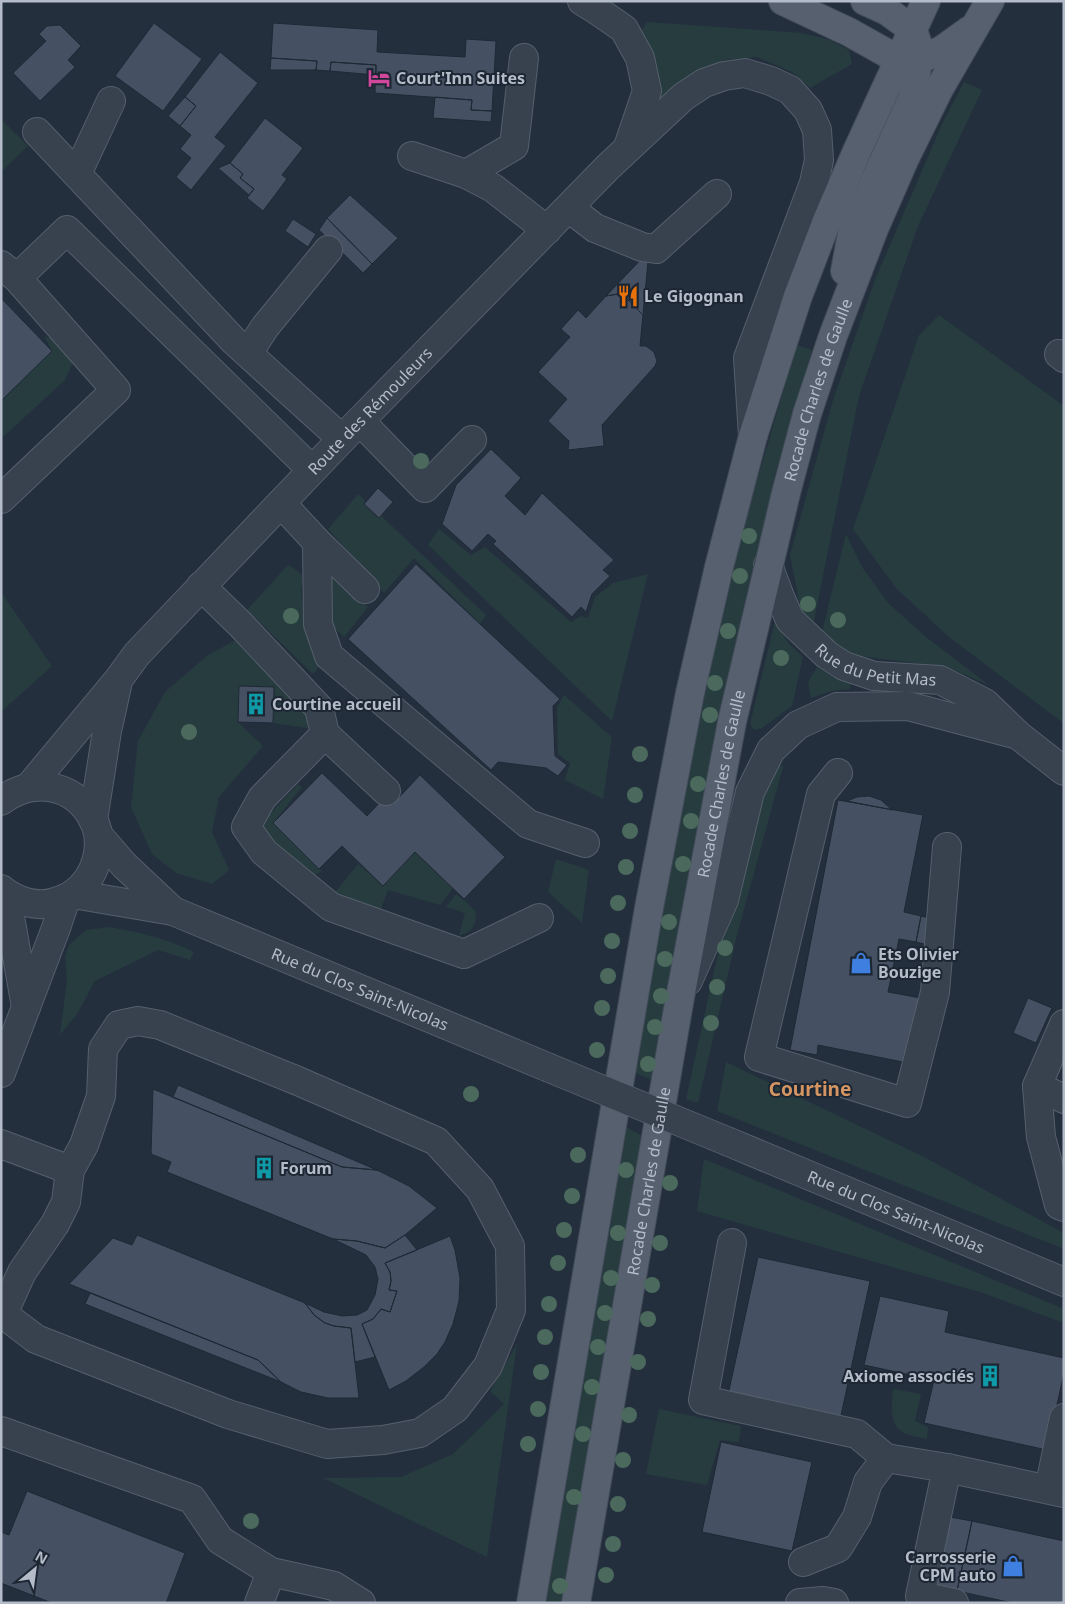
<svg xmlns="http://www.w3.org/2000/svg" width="1065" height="1604" font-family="'Noto Sans',sans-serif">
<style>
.green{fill:#263c3f}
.building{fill:#455162;stroke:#1f2835}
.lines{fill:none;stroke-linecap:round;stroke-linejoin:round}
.minor-casing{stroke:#565f6c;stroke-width:30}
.major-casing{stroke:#414a57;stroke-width:30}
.minor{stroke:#38414e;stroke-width:28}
.major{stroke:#56606e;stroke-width:28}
.minor-bridge-casing{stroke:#565f6c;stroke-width:30;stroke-linecap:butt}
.minor-bridge{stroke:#38414e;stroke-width:28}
.tree{fill:#4b6a5d}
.labels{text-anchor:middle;stroke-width:4;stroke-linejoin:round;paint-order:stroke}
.poi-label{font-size:16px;font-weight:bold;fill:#b4bcc9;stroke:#1d2633;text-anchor:start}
.street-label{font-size:16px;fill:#b4bcc9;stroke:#1d2633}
.quarter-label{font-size:19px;font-weight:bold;fill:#d59563;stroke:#1d2633}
</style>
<rect width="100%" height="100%" fill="#242f3e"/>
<path class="green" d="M647,22l155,11 28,7 19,10 3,14 -42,24 -18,-16 -35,-15 -32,3 -29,10 -34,36 -9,-5 -13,-68z
M964,82l18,8 -64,136 -59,170 -46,230 -10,-5 -13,-66 43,-155 42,-120 67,-156z
M1,119l27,27 -27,26z
M939,315l125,91v313l-2,3 -113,-85 -53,-49 -43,-59 66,-194z
M44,336l16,5 14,19 -9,20 -64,59v-38l51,-50z
M797,345l15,5 -36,121 -65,291 -53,321 -24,-11 13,-92 63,-312 34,-143z
M358,494l128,121 -6,9 -66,-66 -30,35 -56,-64z
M439,529l32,26 14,-8 86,75 10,-6 7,2 7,-21 18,-14 35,-9 -36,147 -184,-176z
M846,534l16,33 26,36 38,34 63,48 -43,-18 -94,-12 -25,-14 -5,-9z
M288,565l7,4 8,7 -2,18 6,39 19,24 -13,17 -66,-64z
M333,572l35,35 -24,30 -17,-17 -1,-46z
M1,592l51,74 -51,46z
M775,621l14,23 14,13 -11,49 -30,22 -8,2 -4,-6z
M236,640l74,70 -3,18 -34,-5 1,-36h-35l-1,35 25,24 -44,51 -7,35 17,38 -17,14 -36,-11 -24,-19 -21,-47 7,-66 27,-49 43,-37z
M817,667l16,10 17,6v6l-18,2 -21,7 -3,-16z
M564,695l48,42 -9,62 -38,-19 5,-17 -12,-9 -1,-46z
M778,763l5,4 -46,168 -39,168 -12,-4 31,-141 42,-159z
M298,784l4,3 -29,36 49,48 -7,4 -9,-1 -42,-41 -2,-7 2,-6z
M415,852l38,36 -13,17 -52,-15 -8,22 -48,-16 26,-32 25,21z
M556,859l33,11 -7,53 -34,-31z
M456,894l8,6 12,12c0,12 -3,21 -17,23l6,-22 -19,-6z
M109,927c32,6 54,10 85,25l-4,8 -32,-10 -63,31 -18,33 -17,21 7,-55 -2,-24 4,-11 17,-15z
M726,1062l198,95 140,76v16l-347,-138z
M626,1127l20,11 -83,465h-18z
M704,1159l360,150v14l-81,-30 -286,-82z
M517,1344l-30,213 -164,-79 78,-1 52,-23 51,-50 -14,-13z
M893,1389l28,5 -6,27 13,6 -1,12c-7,-2 -17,-3 -23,-6 -16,-8 -12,-30 -11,-44z
M659,1409l82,17 -2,16 -19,-2 -13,45 -61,-11z"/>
<path class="building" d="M154,23l48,36 -39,52 -48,-35z
M273,23l105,7 -1,22 88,5 1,-18 30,2 -4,70 -21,-1 1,-10 -97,-7 1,-28 -45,-3 -1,9 -14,-1 1,-9 -46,-3z
M60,25l21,21 -13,14 7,7 -35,34 -27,-28 33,-32 -7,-7 8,-8z
M220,52l38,31 -43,54 11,9 -35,44 -15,-13 15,-19 -11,-9 11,-14 -11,-9 16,-20 -11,-9z
M271,58l46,3 -1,9h-46z
M331,62l45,3v10l-46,-4z
M185,97l11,9 -16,20 -12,-10z
M435,97l37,3 -1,10 21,1 -1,11 -58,-4z
M265,118l38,30 -21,27 5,4 -24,32 -16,-13 7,-9 -14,-11 3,-4 -13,-11z
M230,163l13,11 -3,4 14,11 -5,6 -31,-27z
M350,195l48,43 -26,26 -45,-46z
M327,218l45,46 -9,9 -44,-43z
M293,219l23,15 -8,13 -23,-16z
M649,251l-6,64 -19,-19 -6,-2 -12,2z
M618,294l6,2 19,19 -3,31h6l8,6 3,9 -2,5 -53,59 2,21 -36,4 1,-9 -21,-20 19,-22 -29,-27 32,-35 -9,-8 17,-19 8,8 20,-22z
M1,298l51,53 -51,50z
M491,449l30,29 -16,18 20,19 17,-22 72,67 -11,10 7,6 -18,18 -6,18 -5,-5 -9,10 -79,-73 3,-3 -8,-7 -16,17 -30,-27 14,-39z
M378,488l15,14 -14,16 -15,-14z
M416,564l144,135 -7,7 2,50 12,9 -9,11 -12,-8 -48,-6 -7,8 -143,-131z
M239,686l35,1 -1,36 -35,-1z
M322,773l45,43 17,-18 8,7 28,-30 85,82 -41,42 -49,-47 -32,34 -41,-40 -23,23 -46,-46z
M869,796l12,4 11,10 -45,-9 10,-4z
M838,800l85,15 -19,97 17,4 -5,26 -17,-3 -11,53 33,6 -13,65 -90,-18 -1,10 -27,-5z
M921,916l12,3 -5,26 -12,-3z
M1028,998l24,10 -16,35 -23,-10z
M178,1085l199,85 -35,-3 -169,-70z
M153,1089l189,78 35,3 32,16 28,22 -32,27 -20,13 -28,-7 -24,-2 -166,-67 4,-10 -20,-8z
M137,1235l168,68 9,12 11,8 9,3 17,2 8,70h-31l-27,-6 -20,-10 -23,-22 -189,-76 44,-46 19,7z
M405,1235l12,15 -32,13 5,9 1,9 -2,9 8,1 -7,21 -9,-3 -8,10 -11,5 13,33 -20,5 -4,-34 -17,-2 -9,-3 -11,-8 -9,-12 19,9 18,4 15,-1 10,-5 8,-15 3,-16 -3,-12 -9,-12 -33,-16 24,2 28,7z
M450,1236l5,14 5,28 -1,23 -6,23 -8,18 -8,12 -13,13 -18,14 -17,9 -27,-66 11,-5 8,-10 9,3 7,-21 -8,-1 2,-9 -1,-9 -5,-9z
M758,1257l112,24 -30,139 -112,-25z
M90,1293l168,67 23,22 -196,-78z
M880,1296l69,15 -4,21 119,26v15l-17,77 -123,-27 10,-43 -70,-15z
M721,1442l91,20 -20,89 -90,-19z
M27,1491l158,62 -19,50h-114l-51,-20v-51l8,3z
M950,1517l22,4 -15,70 -22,-5z
M972,1521l92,20v62h-51l-56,-12z"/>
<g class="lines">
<g class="minor-casing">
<g id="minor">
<path d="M582,1l13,8 29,20 16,29 7,33 -18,53"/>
<path d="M524,58l-10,88 -48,28 27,14 54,42"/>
<path d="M37,132l197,209 108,98"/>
<path d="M412,156l54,18"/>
<path d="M77,174l34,-73"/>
<path d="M569,208l26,20 47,19 14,2 61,-55"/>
<path d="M1,265l16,13 99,112 -115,109"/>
<path d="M17,278l50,-48 245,240"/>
<path d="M248,353l17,-26 63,-77"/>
<path d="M1059,354l5,4"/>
<path d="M360,421l65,67 47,-48"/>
<path d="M281,503l36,39 1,82 11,32 199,168 57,19"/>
<path d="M317,542l48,47"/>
<path id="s1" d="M768,565l12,32 10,23 37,35 17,11 30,10 66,4 45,23 33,32 46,36"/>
<path d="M201,586l40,39 78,83 6,26 -63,64 -16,29 18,25 67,55 133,47 75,-36"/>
<path d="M325,734l61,57"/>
<path d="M838,773l-17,21 -62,263 148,46 28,-111 12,-145"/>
<path id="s2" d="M29,787l89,-107 19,-26 205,-215 266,-272 75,-70 21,-14 20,-7 21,-3 26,8 19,9 18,20 9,20 2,30 -5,23 -66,175 5,78"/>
<path d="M1,801c31,-24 73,-18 92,18 13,26 3,59 -20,75 -6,4 -12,6 -18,8 -18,6 -40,-1 -54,-13"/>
<path d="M93,820l14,-89 10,-45"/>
<path d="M99,836l25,29 49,46"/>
<path d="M6,894l20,113"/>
<path id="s3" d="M73,894l100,17 374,156"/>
<path d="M688,981l36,-81 26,-108 21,-42 27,-25 39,-18 71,-1 110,29"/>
<path d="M138,1021l22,4 138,56 138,60 44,48 30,57 1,64 -23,56 -33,43 -35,24 -37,7 -56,4 -99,-30 -192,-75 -33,-25 19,-42 33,-48 11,-22 4,-32 14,-25 17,-49 2,-47 16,-24z"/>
<path d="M1064,1024l-27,62 27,13"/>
<path d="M1,1073l55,-145 10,-30"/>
<path d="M1037,1086l4,51 18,68 5,2"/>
<path id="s4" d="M729,1142l335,140"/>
<path d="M1,1144l69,26"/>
<path d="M732,1243l-29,157 154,34 29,24 61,10 117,25"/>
<path d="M1,1431l191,68 28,41 51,32 63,14 27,17"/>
<path d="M947,1468l-27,128 34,7"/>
<path d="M1049,1489l15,-71"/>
<path d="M803,1562l35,-14 19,-31 11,-35 18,-24"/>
<path d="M259,1603l12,-31"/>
<path d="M800,1603l23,-2 11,2"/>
</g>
</g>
<g class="major-casing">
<g id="major">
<path d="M783,1l66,31 50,28h19l24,-10 28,-20"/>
<path d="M845,271l8,-43 60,-131 5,-37v-15l-5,-15 -26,-19 -22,-10"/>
<path d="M531,1603l118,-695 41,-215 29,-126 34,-131 45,-140 30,-78 29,-67 69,-150"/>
<path id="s5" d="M576,1603l103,-600 53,-281 54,-229 21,-79 26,-78 41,-107 31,-71 34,-69 51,-88"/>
</g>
</g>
<use href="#minor" class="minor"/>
<use href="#major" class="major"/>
<g class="minor-bridge-casing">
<path id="minor-bridge" d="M547,1067l182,75"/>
</g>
<use href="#minor-bridge" class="minor-bridge"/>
</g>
<g class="tree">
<circle cx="421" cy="461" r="8"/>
<circle cx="749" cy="536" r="8"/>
<circle cx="740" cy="576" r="8"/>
<circle cx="808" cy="604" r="8"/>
<circle cx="291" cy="616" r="8"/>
<circle cx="838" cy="620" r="8"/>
<circle cx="728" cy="631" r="8"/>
<circle cx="781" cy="658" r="8"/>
<circle cx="715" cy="683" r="8"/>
<circle cx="710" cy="715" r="8"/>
<circle cx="189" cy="732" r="8"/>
<circle cx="640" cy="754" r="8"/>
<circle cx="698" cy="784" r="8"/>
<circle cx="635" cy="795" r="8"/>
<circle cx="691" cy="821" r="8"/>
<circle cx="630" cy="831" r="8"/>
<circle cx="683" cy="864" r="8"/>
<circle cx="626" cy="867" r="8"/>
<circle cx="618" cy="903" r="8"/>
<circle cx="669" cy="922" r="8"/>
<circle cx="612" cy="941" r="8"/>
<circle cx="725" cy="948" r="8"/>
<circle cx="665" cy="959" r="8"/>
<circle cx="608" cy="976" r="8"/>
<circle cx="717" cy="987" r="8"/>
<circle cx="661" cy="996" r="8"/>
<circle cx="602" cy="1008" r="8"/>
<circle cx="711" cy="1023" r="8"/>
<circle cx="655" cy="1027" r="8"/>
<circle cx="597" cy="1050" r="8"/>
<circle cx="648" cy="1064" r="8"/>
<circle cx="471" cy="1094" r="8"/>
<circle cx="578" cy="1155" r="8"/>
<circle cx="626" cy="1170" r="8"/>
<circle cx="670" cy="1183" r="8"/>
<circle cx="572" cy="1196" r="8"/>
<circle cx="564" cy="1230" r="8"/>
<circle cx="618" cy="1233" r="8"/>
<circle cx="660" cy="1243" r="8"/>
<circle cx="558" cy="1263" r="8"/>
<circle cx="611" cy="1278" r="8"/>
<circle cx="652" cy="1285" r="8"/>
<circle cx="549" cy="1304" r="8"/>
<circle cx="605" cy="1313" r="8"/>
<circle cx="648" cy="1319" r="8"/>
<circle cx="545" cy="1337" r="8"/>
<circle cx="598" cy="1347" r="8"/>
<circle cx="638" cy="1362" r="8"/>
<circle cx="541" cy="1372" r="8"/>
<circle cx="592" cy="1387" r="8"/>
<circle cx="538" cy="1409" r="8"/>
<circle cx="629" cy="1415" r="8"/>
<circle cx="583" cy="1434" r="8"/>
<circle cx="528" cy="1444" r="8"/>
<circle cx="623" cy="1460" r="8"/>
<circle cx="574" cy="1497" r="8"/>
<circle cx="618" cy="1504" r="8"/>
<circle cx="251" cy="1521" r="8"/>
<circle cx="613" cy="1544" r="8"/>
<circle cx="606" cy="1575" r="8"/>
<circle cx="560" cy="1586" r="8"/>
</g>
<defs>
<g id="hotel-bare" transform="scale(1.725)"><path d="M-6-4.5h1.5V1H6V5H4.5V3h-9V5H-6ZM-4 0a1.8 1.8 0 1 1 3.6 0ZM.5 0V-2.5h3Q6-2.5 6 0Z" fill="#d1479c" stroke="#1d2633" stroke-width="2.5" paint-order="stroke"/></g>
<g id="restaurant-bare" transform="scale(1.725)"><path d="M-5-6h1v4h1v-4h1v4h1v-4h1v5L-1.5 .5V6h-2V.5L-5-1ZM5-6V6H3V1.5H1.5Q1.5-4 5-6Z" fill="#e8710a" stroke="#1d2633" stroke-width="2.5" paint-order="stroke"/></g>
<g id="building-bare" transform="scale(1.725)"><path d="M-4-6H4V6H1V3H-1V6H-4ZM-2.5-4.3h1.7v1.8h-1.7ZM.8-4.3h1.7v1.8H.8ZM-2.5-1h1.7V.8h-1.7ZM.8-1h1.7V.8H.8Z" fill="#0f9aa8" stroke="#1d2633" stroke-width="2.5" paint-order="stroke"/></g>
<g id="shop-bare" transform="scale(1.725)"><path d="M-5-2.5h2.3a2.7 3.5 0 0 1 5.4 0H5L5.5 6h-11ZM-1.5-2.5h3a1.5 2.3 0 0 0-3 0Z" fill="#3f7fe0" stroke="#1d2633" stroke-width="2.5" paint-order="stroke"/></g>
</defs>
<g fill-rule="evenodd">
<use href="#hotel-bare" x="379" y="78"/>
<use href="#restaurant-bare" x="628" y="296"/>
<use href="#building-bare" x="256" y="704"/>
<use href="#shop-bare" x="861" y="963"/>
<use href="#building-bare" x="264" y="1168"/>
<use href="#building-bare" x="990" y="1376"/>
<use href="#shop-bare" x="1013" y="1566"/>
</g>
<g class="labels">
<g class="poi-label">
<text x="396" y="84">Court'Inn Suites</text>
<text x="644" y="302">Le Gigognan</text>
<text x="272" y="710">Courtine accueil</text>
<text x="878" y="960">Ets Olivier<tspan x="878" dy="18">Bouzige</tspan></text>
<text x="280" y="1174">Forum</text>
<text x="974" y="1382" text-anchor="end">Axiome associés</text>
<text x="996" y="1563" text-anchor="end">Carrosserie<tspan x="996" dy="18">CPM auto</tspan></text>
</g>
<g class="street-label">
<text dy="6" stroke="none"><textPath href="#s5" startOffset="1238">Rocade Charles de Gaulle</textPath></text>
<text dy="6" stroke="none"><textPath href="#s2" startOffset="508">Route des Rémouleurs</textPath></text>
<text dy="6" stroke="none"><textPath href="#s1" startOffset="161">Rue du Petit Mas</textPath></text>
<text dy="6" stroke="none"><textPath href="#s5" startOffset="832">Rocade Charles de Gaulle</textPath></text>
<text dy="6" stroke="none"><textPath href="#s3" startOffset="304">Rue du Clos Saint-Nicolas</textPath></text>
<text dy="6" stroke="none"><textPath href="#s5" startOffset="428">Rocade Charles de Gaulle</textPath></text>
<text dy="6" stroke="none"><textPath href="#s4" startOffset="181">Rue du Clos Saint-Nicolas</textPath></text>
</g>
<g class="quarter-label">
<text x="810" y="1096">Courtine</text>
</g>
</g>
<rect width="1065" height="1604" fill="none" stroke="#b4bcc9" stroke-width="5"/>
<g transform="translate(35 1569) rotate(29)" stroke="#1d2633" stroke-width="4" paint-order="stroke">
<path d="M0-4L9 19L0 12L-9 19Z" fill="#b4bcc9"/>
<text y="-8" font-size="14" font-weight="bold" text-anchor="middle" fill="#b4bcc9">N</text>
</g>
</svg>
